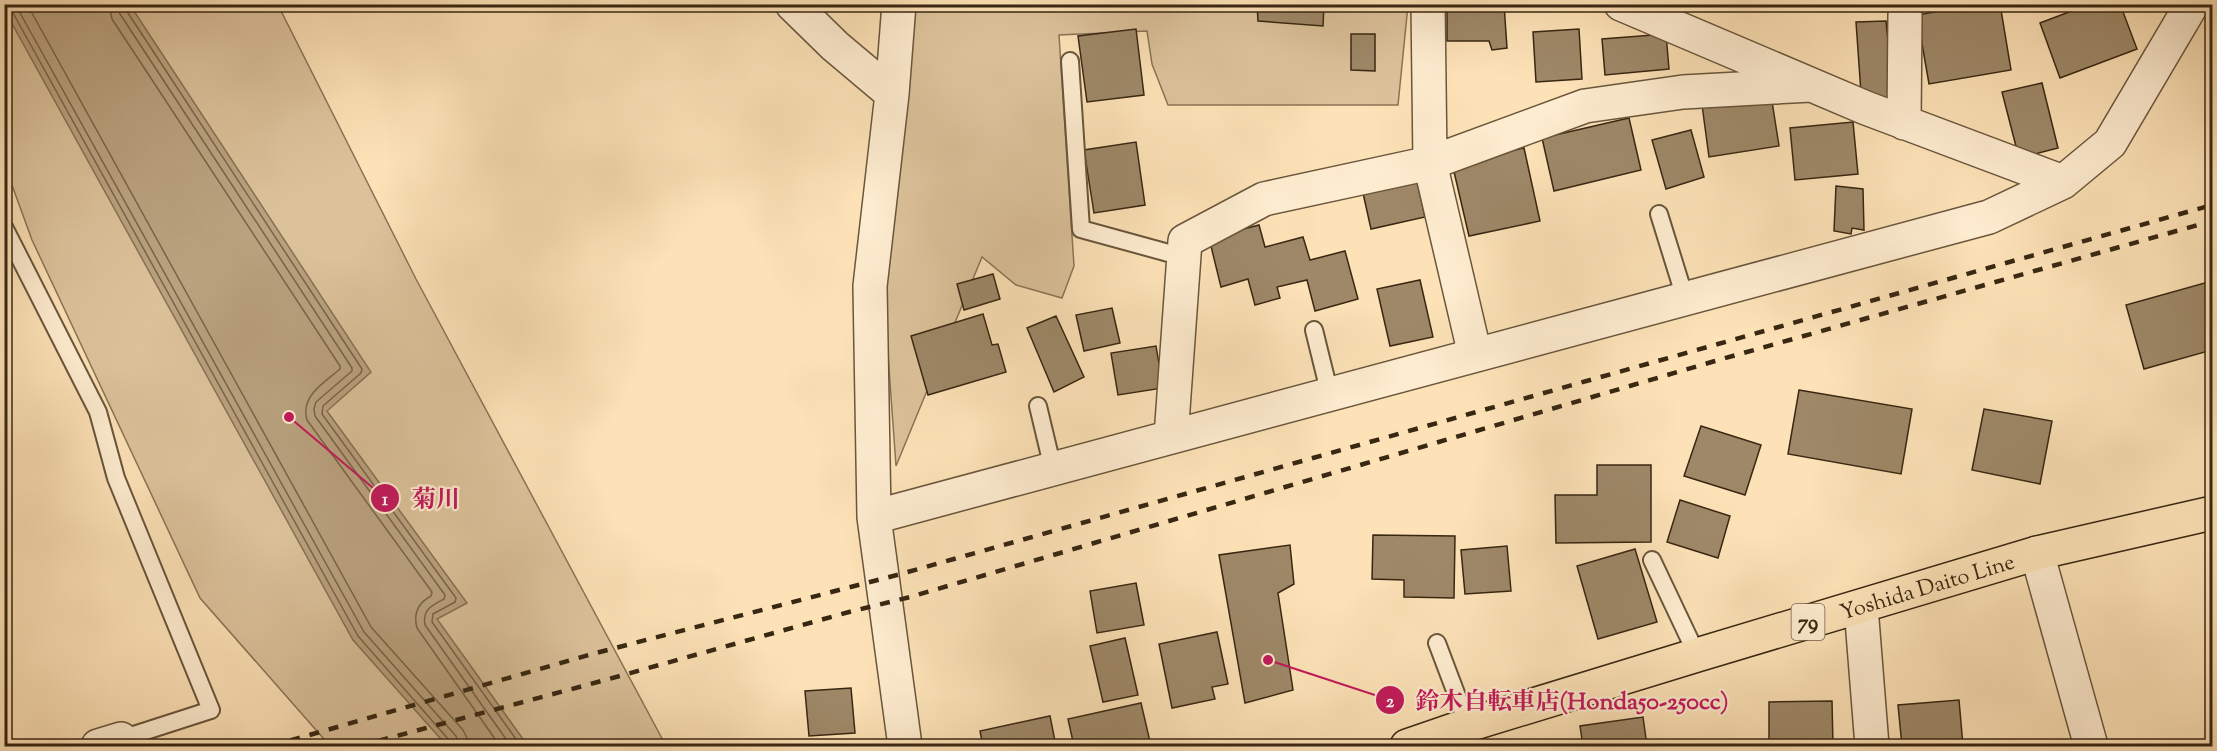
<svg xmlns="http://www.w3.org/2000/svg" width="2217" height="751" font-family="'Sorts Mill Goudy','Noto Serif JP',serif">
<style>
.green{fill:#dcc29b;stroke:#8a7456;stroke-width:1.5}
.water{fill:#baa27f;stroke:#867153;stroke-width:1.5}
.lines{fill:none;stroke-linecap:round;stroke-linejoin:round}
.shore{stroke:#796448;stroke-width:1.5}
.building{fill:#9e8868;stroke:#382712;stroke-width:1.5}
.lane-casing{stroke:#69563b;stroke-width:20}
.street-casing{stroke:#69563b;stroke-width:36}
.primary-casing{stroke:#382712;stroke-width:36}
.lane{stroke:#feecd0;stroke-width:16}
.street{stroke:#feecd0;stroke-width:33}
.primary{stroke:#fde2b7;stroke-width:33}
.rail{stroke:#382712;stroke-width:4.5;stroke-dasharray:10 10;stroke-linecap:butt}
.labels{text-anchor:middle;stroke-width:4.5;stroke-linejoin:round;paint-order:stroke}
.shield{fill:#feecd0;stroke:#73624b;stroke-width:1.5}
.shield-label{font-size:21px;font-weight:bold;fill:#382712}
.street-label{font-size:22px;fill:#382712;stroke:#feecd0}
.leader{fill:none;stroke:#c2185b;stroke-width:2}
.callout-dot{fill:#c2185b;stroke:#feecd0;stroke-width:2}
.mark-label{font-size:18px;text-anchor:middle;font-weight:bold;fill:#fff}
.callout-label{font-size:24px;text-anchor:middle;font-weight:bold;fill:#c2185b;stroke:#feecd0;stroke-width:4.5;stroke-linejoin:round;paint-order:stroke}
</style>
<rect width="100%" height="100%" fill="#fde2b7"/>
<filter id="stains"><feTurbulence type="fractalNoise" baseFrequency=".00333" numOctaves="4"/><feColorMatrix values="0 0 0 0 .2 0 0 0 0 .09 0 0 0 0 .02 0 0 0 .5 -.17"/></filter>
<radialGradient id="worn" r=".72"><stop offset=".6" stop-color="#630" stop-opacity="0"/><stop offset="1" stop-color="#630" stop-opacity=".3"/></radialGradient>
<path class="green" d="M5,5h273l138,274 250,467h-336l-130,-148 -168,-358 -27,-74z
M909,5h499l-10,100h-230l-16,-41 -5,-33 -88,4 15,231 -12,32 -46,-13 -34,-28 -86,209 -15,-209z"/>
<path class="water" d="M4,5h126l241,367 -44,39 140,192 -30,16 91,127h-81l-94,-106 -348,-629z"/>
<g class="lines">
<path class="shore" d="M15,4l349,628 92,104 3,10
M27,4l344,623 92,103 4,8 1,8
M109,4l3,15 228,347v3c-16,14 -40,27 -33,51l125,172 -1,4c-13,7 -18,17 -14,32l83,118
M118,4l2,10 232,354v3l-36,31 -2,7 1,7 130,179 -1,4c-11,6 -22,10 -19,26l86,121
M125,4l1,6 236,359 -1,4 -38,33 -1,8 134,184 -1,4 -22,12 -1,8 89,124
M4,9l9,4 345,623 91,104 2,6"/>
</g>
<path class="building" d="M1257,4h67l-1,22 -65,-5z
M1447,4h57l3,44 -15,2 -3,-9h-42z
M1980,4h20l11,66 -82,14 -12,-69z
M2090,4h30l17,45 -77,29 -20,-55z
M1886,21l8,82 -33,-10 -5,-71z
M1136,29l8,66 -57,7 -9,-66z
M1579,29l3,50 -46,3 -3,-50z
M1351,34h24v37l-24,-1z
M1666,34l3,35 -64,6 -3,-36z
M2042,83l16,65 -39,10 -17,-66z
M1771,95l8,51 -70,11 -7,-52z
M1629,118l12,52 -87,21 -12,-53z
M1853,122l5,52 -63,6 -5,-52z
M1691,130l13,47 -38,12 -14,-49z
M1136,142l9,63 -51,8 -10,-63z
M1524,148l16,73 -71,15 -17,-73z
M1417,181l8,36 -54,12 -8,-36z
M1836,186l27,3 1,41 -12,-2 -1,6 -17,-3z
M1259,225l6,22 38,-10 7,23 35,-9 13,48 -43,12 -8,-31 -30,7 3,11 -25,7 -7,-26 -27,8 -12,-49z
M993,274l7,25 -36,11 -7,-26z
M1420,280l13,57 -43,9 -13,-57z
M2212,281v69l-68,19 -18,-64z
M1112,308l8,35 -36,8 -8,-36z
M983,314l9,31 6,-1 8,28 -78,23 -17,-59z
M1056,316l28,61 -30,15 -27,-64z
M1156,346l7,42 -45,7 -7,-42z
M1799,390l113,19 -11,65 -113,-20z
M1984,409l68,12 -12,63 -68,-14z
M1701,426l60,19 -16,50 -61,-19z
M1597,465h54v77l-95,1 -1,-48h42z
M1680,500l50,16 -12,42 -51,-16z
M1373,535l82,1 -1,62 -50,-1v-17l-32,-1z
M1290,545l4,39 -16,9 15,97 -48,13 -26,-148z
M1507,546l4,45 -46,3 -4,-44z
M1635,549l22,73 -59,17 -21,-73z
M1136,583l8,42 -47,8 -7,-42z
M1217,632l11,52 -16,3 3,12 -43,9 -13,-64z
M1125,638l13,57 -35,7 -13,-56z
M851,688l4,45 -46,3 -4,-45z
M1959,700l4,46h-61l-4,-41z
M1832,701l1,45h-64v-44z
M1141,703l10,43h-77l-6,-27z
M1050,716l6,30h-73l-3,-15z
M1643,717l4,29h-64l-3,-20z"/>
<g class="lines">
<g class="lane-casing">
<path id="lane" d="M1070,61l11,168 102,28
M1659,214l26,84
M4,227l94,185 18,66 95,232 -90,29
M1314,330l16,65
M1038,406l15,63
M1652,560l45,95
M1437,643l31,82"/>
</g>
<g class="street-casing">
<path id="street" d="M792,4l43,42 57,48
M899,4l-7,90 -22,192 4,231 31,229
M1428,4l2,159 45,192
M1621,4l245,104 197,74
M1904,123l1,-108
M1171,437l14,-196 79,-42 166,-36 155,-57 98,-14 128,-7
M874,517l1115,-300 74,-35 47,-39 82,-139
M2037,553l54,193
M1861,607l11,139
M98,746l23,-7"/>
</g>
<g class="primary-casing">
<g id="primary">
<path id="s1" d="M1407,746l61,-21 229,-70 340,-102 175,-40"/>
</g>
</g>
<use href="#lane" class="lane"/>
<use href="#street" class="street"/>
<use href="#primary" class="primary"/>
<path class="rail" d="M271,746l321,-92 305,-79 1315,-370
M359,746l250,-67 240,-67 61,-15 805,-236 497,-140"/>
</g>
<g class="labels">
<rect class="shield" x="1791.5" y="604" width="33" height="36" rx="4.5"/>
<g class="shield-label">
<text x="1808" y="629">79</text>
</g>
<g class="street-label">
<text dy="8" stroke="none"><textPath href="#s1" startOffset="544">Yoshida Daito Line</textPath></text>
</g>
</g>
<path class="leader" d="M289 417L385 498M1268 660L1390 700"/>
<g class="callout-dot">
<circle cx="289" cy="417" r="6"/>
<circle cx="1268" cy="660" r="6"/>
<circle cx="385" cy="498" r="15"/>
<circle cx="1390" cy="700" r="15"/>
</g>
<g class="mark-label">
<text x="385" y="505">1</text>
<text x="1390" y="707">2</text>
</g>
<g class="callout-label">
<text x="436" y="507">菊川</text>
<text x="1572" y="709">鈴木自転車店(Honda50-250cc)</text>
</g>
<rect width="2217" height="751" fill="none" stroke="#fde2b7" stroke-width="24"/>
<rect x="6" y="6" width="2205" height="739" fill="none" stroke="#382712" stroke-width="3"/>
<rect x="12" y="12" width="2193" height="727" fill="none" stroke="#382712" stroke-width="1.5"/>
<rect width="100%" height="100%" filter="url(#stains)"/>
<rect width="100%" height="100%" fill="url(#worn)"/>
</svg>
